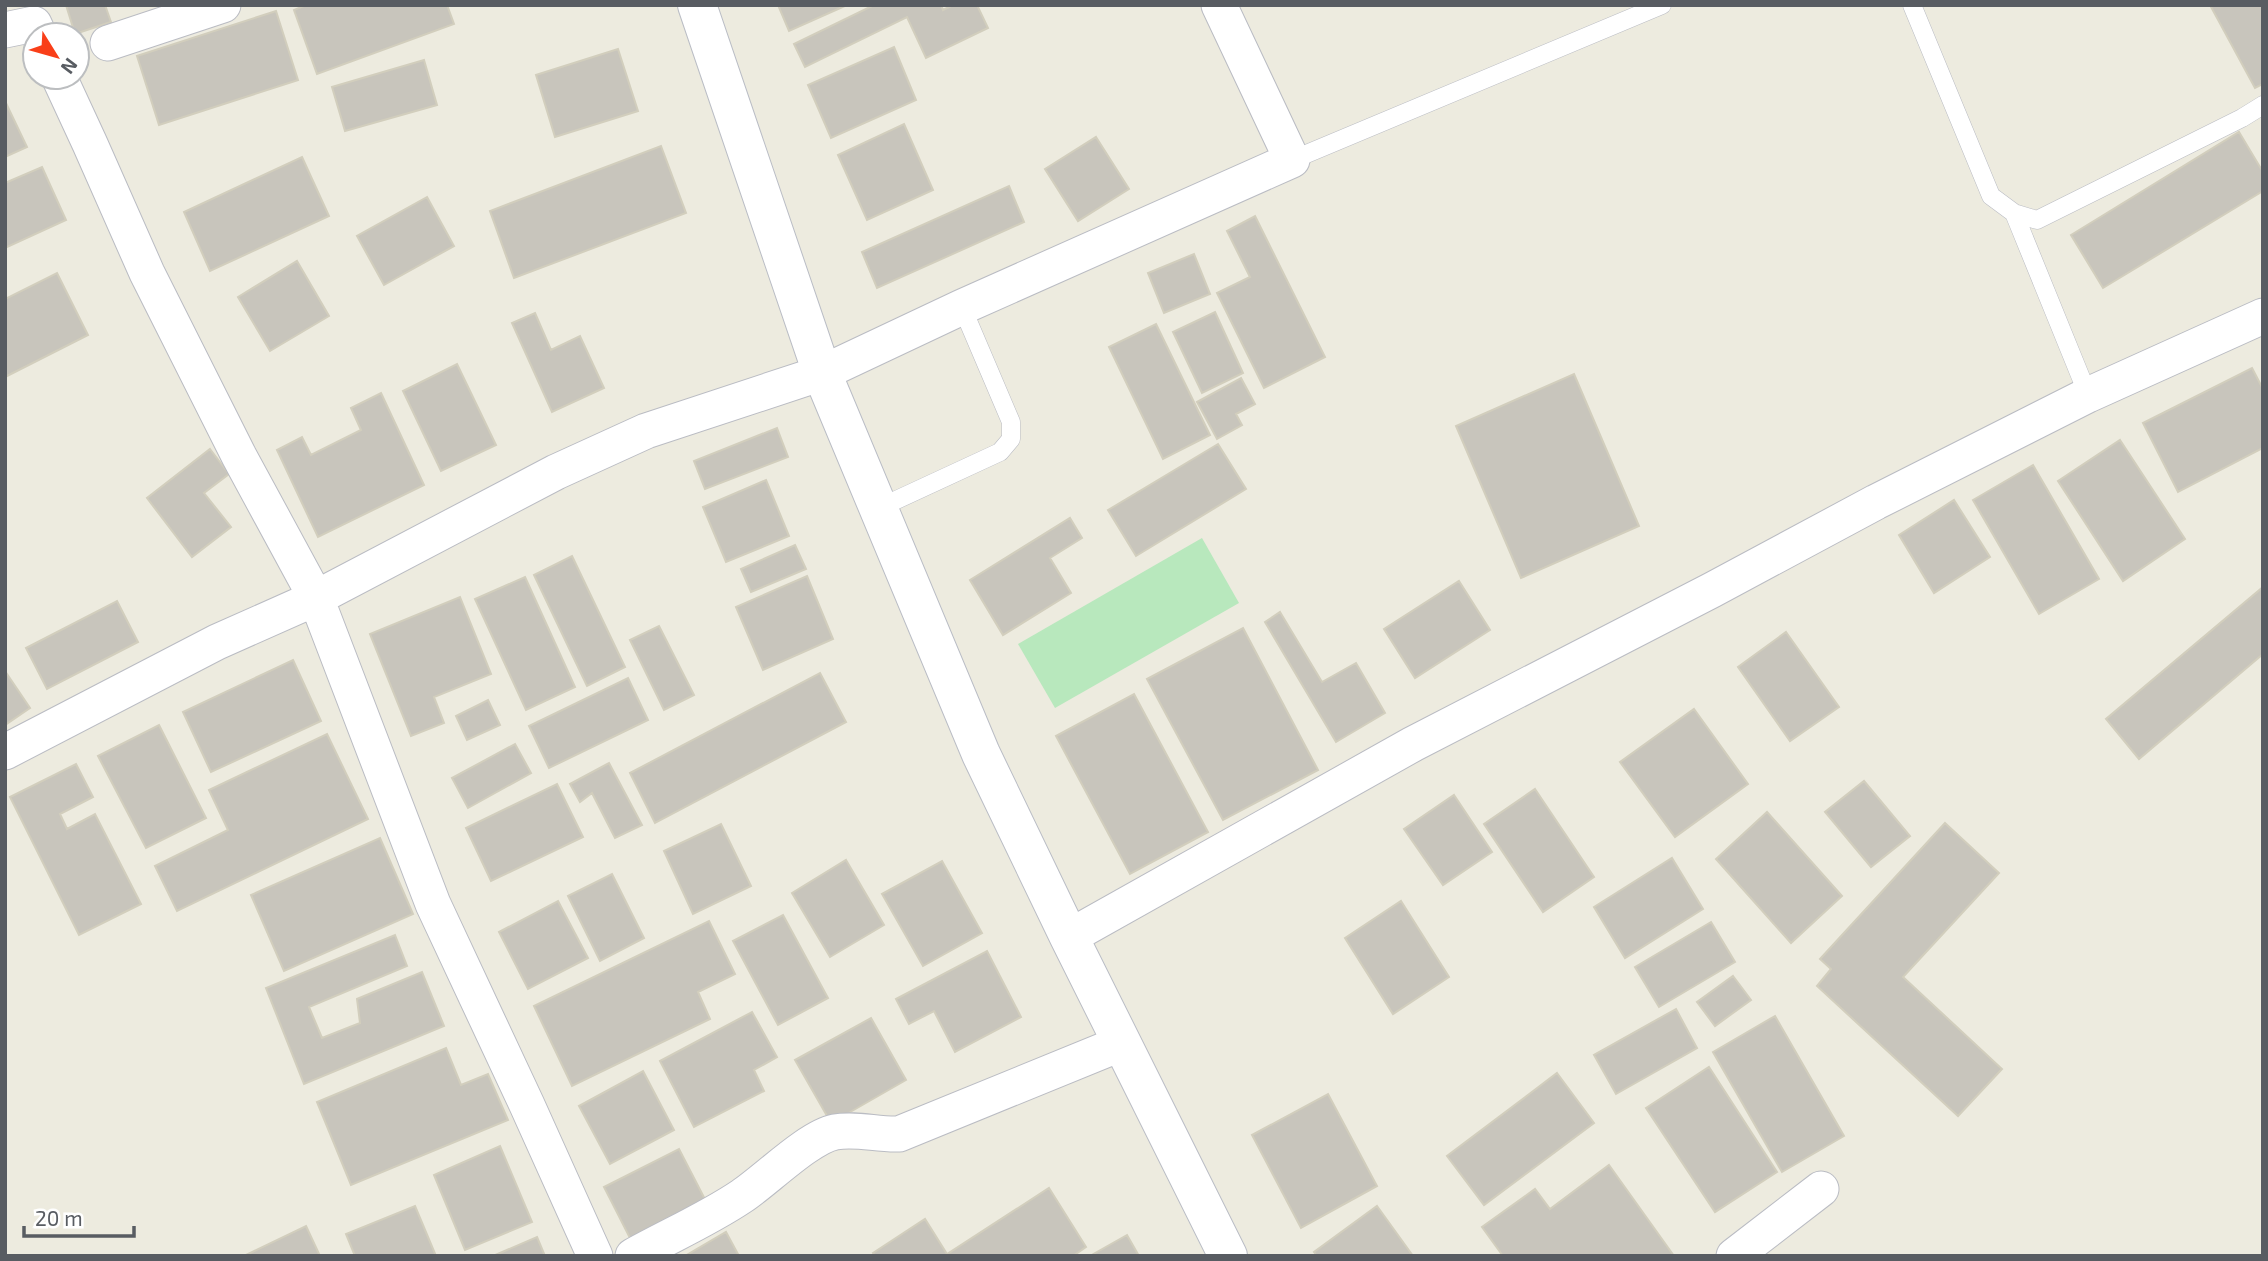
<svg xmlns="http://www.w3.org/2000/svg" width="2268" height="1261" font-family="'Exo 2',sans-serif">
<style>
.green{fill:#b8e8bd}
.building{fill:#c8c5bc;stroke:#d2cebd;stroke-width:2}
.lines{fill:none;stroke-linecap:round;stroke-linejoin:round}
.lane-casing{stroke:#babcc3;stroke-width:19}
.street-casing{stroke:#babcc3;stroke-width:37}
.secondary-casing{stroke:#babdc5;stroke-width:40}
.lane{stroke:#fff;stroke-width:18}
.street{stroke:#fff;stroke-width:35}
.secondary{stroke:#fff;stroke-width:38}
</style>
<rect width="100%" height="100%" fill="#edebdf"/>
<path class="green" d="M1202,538l37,65 -184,105 -37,-64z"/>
<path class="building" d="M66,5h39l6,17 -36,12z
M306,5h141l7,19 -137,50 -23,-64z
M778,5h69l-58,26z
M874,5h67l2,5 10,-5h24l11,23 -62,30 -19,-41 -102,50 -11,-23z
M2210,5h53v79l-8,4z
M276,11l22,69 -139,45 -22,-69z
M894,47l22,53 -85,38 -23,-53z
M618,49l20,62 -83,26 -19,-62z
M424,60l13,45 -92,26 -13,-44z
M5,101l22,46 -22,10z
M904,124l29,66 -66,30 -29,-65z
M2239,132l24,40v19l-160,97 -32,-53z
M1096,137l33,52 -51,32 -33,-52z
M661,146l25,67 -172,65 -24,-67z
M302,157l27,59 -119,55 -26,-59z
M42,167l24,53 -61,28v-65z
M1009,186l15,36 -147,66 -15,-36z
M427,197l27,49 -70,39 -27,-49z
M1255,216l70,141 -61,31 -47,-95 33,-16 -23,-46z
M1194,254l16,40 -46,19 -16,-40z
M297,261l32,55 -59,35 -32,-54z
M57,273l31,62 -83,42v-78z
M1215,312l28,61 -41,20 -29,-61z
M535,313l16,37 29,-14 24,52 -52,24 -40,-89z
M1156,324l54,111 -47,24 -54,-112z
M457,364l39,81 -55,26 -38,-80z
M2252,368l11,21v59l-85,44 -35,-69z
M1574,374l65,152 -118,52 -65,-152z
M1241,378l14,26 -19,10 6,11 -25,14 -20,-37z
M381,393l43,92 -106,52 -41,-87 25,-13 9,18 50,-25 -10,-22z
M777,428l11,29 -83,32 -11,-28z
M2120,440l65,99 -62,42 -65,-100z
M1218,444l28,45 -110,67 -28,-46z
M210,449l19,25 -25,19 27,34 -39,30 -45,-59z
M2033,465l66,114 -60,35 -66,-114z
M766,480l23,56 -63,26 -23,-55z
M1954,500l36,57 -56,36 -35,-58z
M1070,518l12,20 -32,20 21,35 -68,42 -33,-55z
M795,545l11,24 -55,23 -10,-23z
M572,556l53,111 -38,19 -53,-111z
M807,576l26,63 -70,31 -27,-63z
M525,577l50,110 -49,23 -51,-111z
M1459,581l31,49 -75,48 -31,-49z
M2263,587v67l-124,105 -33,-40z
M460,597l31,77 -57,23 10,26 -33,13 -41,-102z
M117,601l21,41 -91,47 -21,-41z
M1280,612l42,70 34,-19 29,50 -49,29 -71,-120z
M659,626l35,69 -30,15 -34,-70z
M1243,628l75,142 -95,50 -76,-141z
M1786,632l53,75 -49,34 -52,-74z
M293,660l28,61 -110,51 -28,-60z
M5,671l25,37 -25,17z
M820,673l26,49 -191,101 -25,-50z
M628,678l20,42 -99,48 -20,-42z
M1134,694l74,138 -78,42 -74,-138z
M488,700l12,25 -33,15 -11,-24z
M1694,709l54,75 -73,53 -55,-75z
M159,725l47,93 -60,30 -48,-92z
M327,734l41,85 -191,92 -22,-45 73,-36 -19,-40z
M515,744l16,29 -63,35 -16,-30z
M609,763l33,62 -27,13 -23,-45 -12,9 -10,-18z
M76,764l17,33 -33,17 7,15 28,-15 46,90 -62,31 -69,-138z
M1864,781l46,55 -39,31 -46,-55z
M557,784l26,53 -92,44 -25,-53z
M1535,789l59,88 -51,35 -59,-88z
M1454,795l38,57 -49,33 -39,-56z
M1767,812l75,84 -51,47 -75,-84z
M1945,823l54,50 -96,104 99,92 -44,47 -141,-130 14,-17 -11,-10z
M721,824l30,62 -58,28 -29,-63z
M380,838l33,76 -129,57 -33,-76z
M1672,858l31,51 -78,49 -31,-51z
M846,860l38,65 -54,32 -38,-64z
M942,861l40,72 -59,33 -41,-72z
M612,874l32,64 -44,23 -32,-65z
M558,901l30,57 -60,31 -29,-57z
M1401,901l48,76 -56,37 -48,-76z
M783,915l45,83 -50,27 -45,-84z
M709,921l26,53 -37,18 12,27 -138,67 -38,-80z
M1711,922l24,40 -76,45 -24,-40z
M395,935l12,31 -98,41 13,31 38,-15 -3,-24 65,-27 22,54 -140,58 -38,-96z
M987,951l34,66 -66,35 -21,-41 -25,13 -13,-25z
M1733,976l18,24 -36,26 -18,-24z
M1676,1009l21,39 -81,46 -22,-39z
M752,1012l25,45 -23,13 10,21 -70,36 -34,-66z
M1775,1016l69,120 -62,36 -69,-120z
M871,1018l35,62 -75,43 -36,-63z
M446,1048l15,37 27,-11 20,46 -157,65 -34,-83z
M1709,1067l68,105 -62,40 -69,-104z
M643,1071l31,59 -64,34 -31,-58z
M1557,1073l37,50 -110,82 -37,-49z
M1328,1094l49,92 -76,42 -49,-93z
M500,1146l32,76 -67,28 -31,-75z
M679,1149l30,58 -75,39 -30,-59z
M1609,1165l65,91h-171l-21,-29 53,-38 15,20z
M1049,1188l37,59 -13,9h-198l-2,-3 52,-34 22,35z
M415,1206l21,50h-81l-9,-22z
M1377,1206l36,50h-96l-3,-4z
M306,1226l14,30h-76z
M726,1232l13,24h-54z
M1127,1235l12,21h-49z
M537,1237l8,19h-52z"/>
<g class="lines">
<g class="lane-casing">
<path id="lane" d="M1912,5l79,191 23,17 23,7 205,-102 21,-13
M1292,160l370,-155
M2014,213l74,182
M879,508l121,-56 11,-13v-17l-49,-115"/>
</g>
<g class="street-casing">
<path id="street" d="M5,30l29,-6 5,11
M108,43l115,-38
M59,77l31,67 57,129 92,183 77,142 117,306 94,201 68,151
M5,752l212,-110 99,-44 240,-126 90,-41 176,-58 140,-66 330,-147 -73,-155
M1069,937l344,-193 299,-154 164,-88 212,-107 175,-79
M633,1256c36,-20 75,-37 109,-60 24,-16 67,-59 93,-64 22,-4 42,3 64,2l223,-91
M1734,1256l87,-67"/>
</g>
<g class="secondary-casing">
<path id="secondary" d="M697,5l125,368 159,381 88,183 159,319"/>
</g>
<use href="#lane" class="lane"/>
<use href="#street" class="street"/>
<use href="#secondary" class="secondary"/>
</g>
<rect width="2268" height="1261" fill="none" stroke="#585c62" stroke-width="14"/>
<g transform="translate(56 56) rotate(127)"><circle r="33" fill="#ffffff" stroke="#bcbec0" stroke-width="2"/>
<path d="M0-5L12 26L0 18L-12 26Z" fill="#f93f19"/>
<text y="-10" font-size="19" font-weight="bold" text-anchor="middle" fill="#585c62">N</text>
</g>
<path d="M24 1226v10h110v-10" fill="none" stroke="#585c62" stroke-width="3.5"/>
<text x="35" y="1226" font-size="21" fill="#585c62" stroke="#ffffff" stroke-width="5" paint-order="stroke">20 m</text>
</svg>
